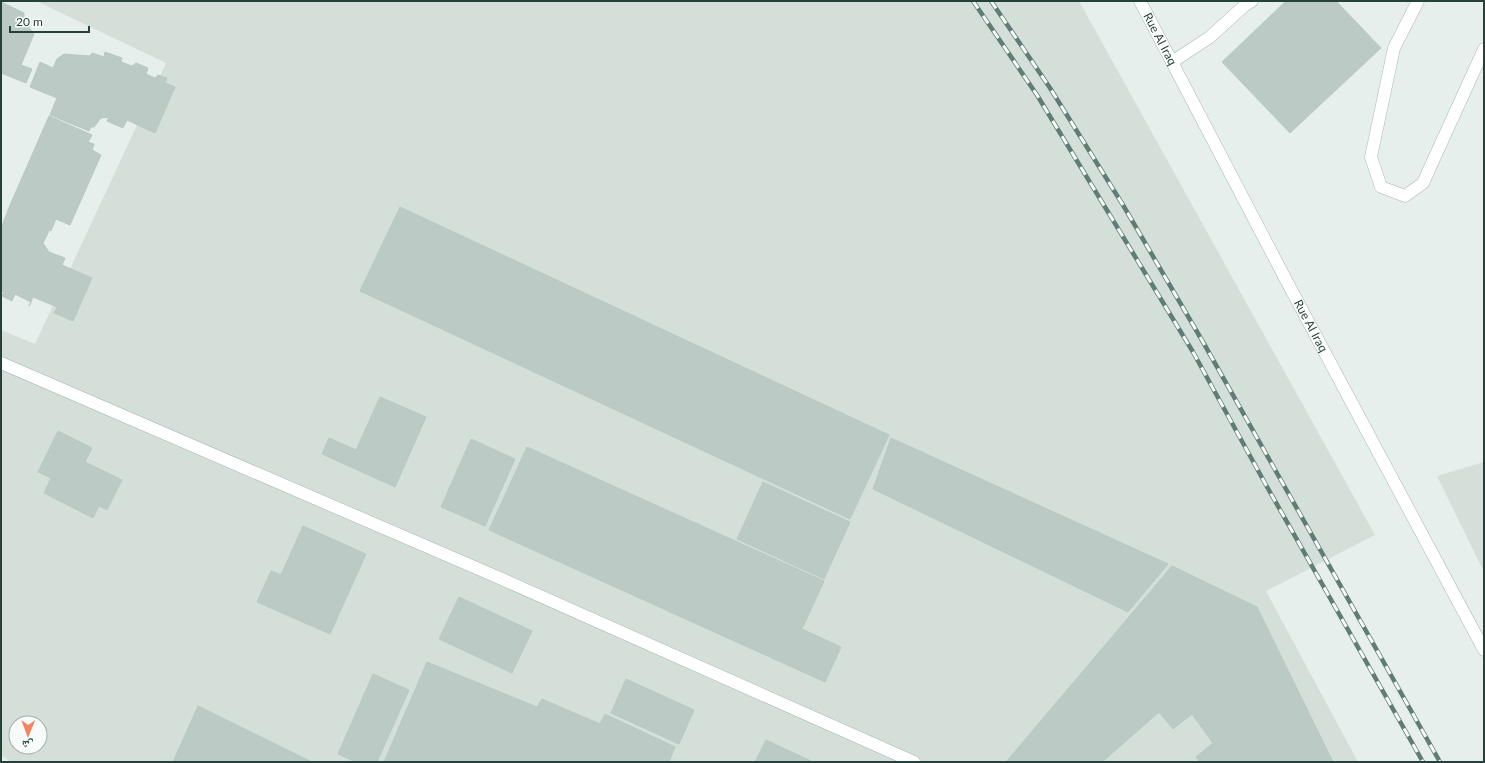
<svg xmlns="http://www.w3.org/2000/svg" width="1485" height="763" font-family="Lato,'Noto Naskh Arabic',sans-serif">
<style>
.built{fill:#d4dfda;fill-rule:evenodd}
.building{fill:#bbcac4;stroke:#b8c9c2}
.lines{fill:none;stroke-linecap:round;stroke-linejoin:round}
.minor-casing{stroke:#a8b8b2;stroke-width:13}
.minor{stroke:#fff;stroke-width:12}
.rail-casing{stroke:#5f7d75;stroke-width:4.5}
.rail{stroke:#f7fbf9;stroke-width:3;stroke-dasharray:9;stroke-linecap:butt}
.labels{text-anchor:middle;stroke-width:4;stroke-linejoin:round;paint-order:stroke}
.street-label{font-size:12px;fill:#24423a;stroke:#f7fbf9}
</style>
<rect width="100%" height="100%" fill="#e6efeb"/>
<path class="built" d="M36,1h1043l296,534 -109,56 92,171h-1347l-10,-7v-425l34,14 131,-281zM16,723h24v24h-24z
M1484,462v110l-47,-96z"/>
<path class="building" d="M1286,1h50l45,47 -91,85 -68,-71z
M1,2l23,11v8l10,13 -13,31 11,4 -6,14 -25,-10z
M105,52l17,6 -1,4 11,4 4,-3 12,5 -2,6 9,4 3,-3 9,3 -2,5 10,4 -20,46 -28,-13 -4,8 -16,-7 2,-4 -8,1 -7,9h-3l-2,4 -39,-16 7,-17 -27,-11 10,-25 13,6 4,-9 7,-5 26,2 2,-3 12,4z
M49,116l43,19 -4,7 6,2 -2,6 9,5 -31,70 -14,-6 -5,12 -44,-19z
M400,207l489,228 -39,84 -490,-228z
M7,213l42,18 -6,12 6,9 16,6 -3,7 30,13 -19,43 -19,-8 3,-6 -24,-10 -4,9 2,-4 -16,-8 -3,7 -10,-5 2,-4 -3,-1v-63z
M380,397l46,20 -31,70 -73,-33 7,-16 27,12z
M58,431l34,17 -7,14 37,18 -15,30 -8,-4 -6,12 -49,-25 7,-15 -13,-6z
M891,438l277,126 -40,48 -255,-123z
M471,439l44,20 -30,67 -44,-19z
M527,447l297,134 -22,48 39,18 -16,35 -336,-152z
M763,482l87,40 -26,57 -87,-40z
M303,526l63,28 -36,80 -73,-32 14,-31 10,4z
M1172,566l85,41 76,155h-133l-4,-5 17,-14 -21,-29 -19,15 -14,-17 -57,50h-96z
M459,597l73,34 -20,42 -73,-34z
M427,662l110,45 5,-8 58,25 5,-10 70,33 -6,15h-285z
M373,674l36,16 -32,72h-21l-18,-8z
M626,679l68,31 -15,34 -68,-31z
M198,706l114,56h-139z
M766,740l47,22h-58z"/>
<g class="lines">
<g class="minor-casing">
<g id="minor">
<path id="s1" d="M1140,1l146,279 198,370"/>
<path d="M1418,1l-24,47 -23,109 10,30 24,9 18,-13 61,-134"/>
<path d="M1172,62l38,-25 34,-31 8,-5"/>
<path d="M1,363l494,213 419,186"/>
</g>
</g>
<use href="#minor" class="minor"/>
<g class="rail-casing">
<path id="rail" d="M973,1l64,94 156,257 73,133 157,277
M991,1l59,87 73,117 80,137 237,420"/>
</g>
<use href="#rail" class="rail"/>
</g>
<g class="labels">
<g class="street-label">
<text dy="4" stroke="none"><textPath href="#s1" startOffset="43">Rue Al Iraq</textPath></text>
<text dy="4" stroke="none"><textPath href="#s1" startOffset="367">Rue Al Iraq</textPath></text>
</g>
</g>
<rect width="1485" height="763" fill="none" stroke="#24423a" stroke-width="4"/>
<g transform="translate(28 735) rotate(181)"><circle r="19" fill="#f7fbf9" stroke="#a3b1ad"/>
<path d="M0-3L7 15L0 10L-7 15Z" fill="#f4845f"/>
<text y="-6" font-size="11" font-weight="bold" text-anchor="middle" fill="#24423a">ش</text>
</g>
<path d="M10 26v6h79v-6" fill="none" stroke="#24423a" stroke-width="2"/>
<text x="16" y="26" font-size="12" fill="#24423a" stroke="#f7fbf9" stroke-width="3" paint-order="stroke">20 m</text>
</svg>
